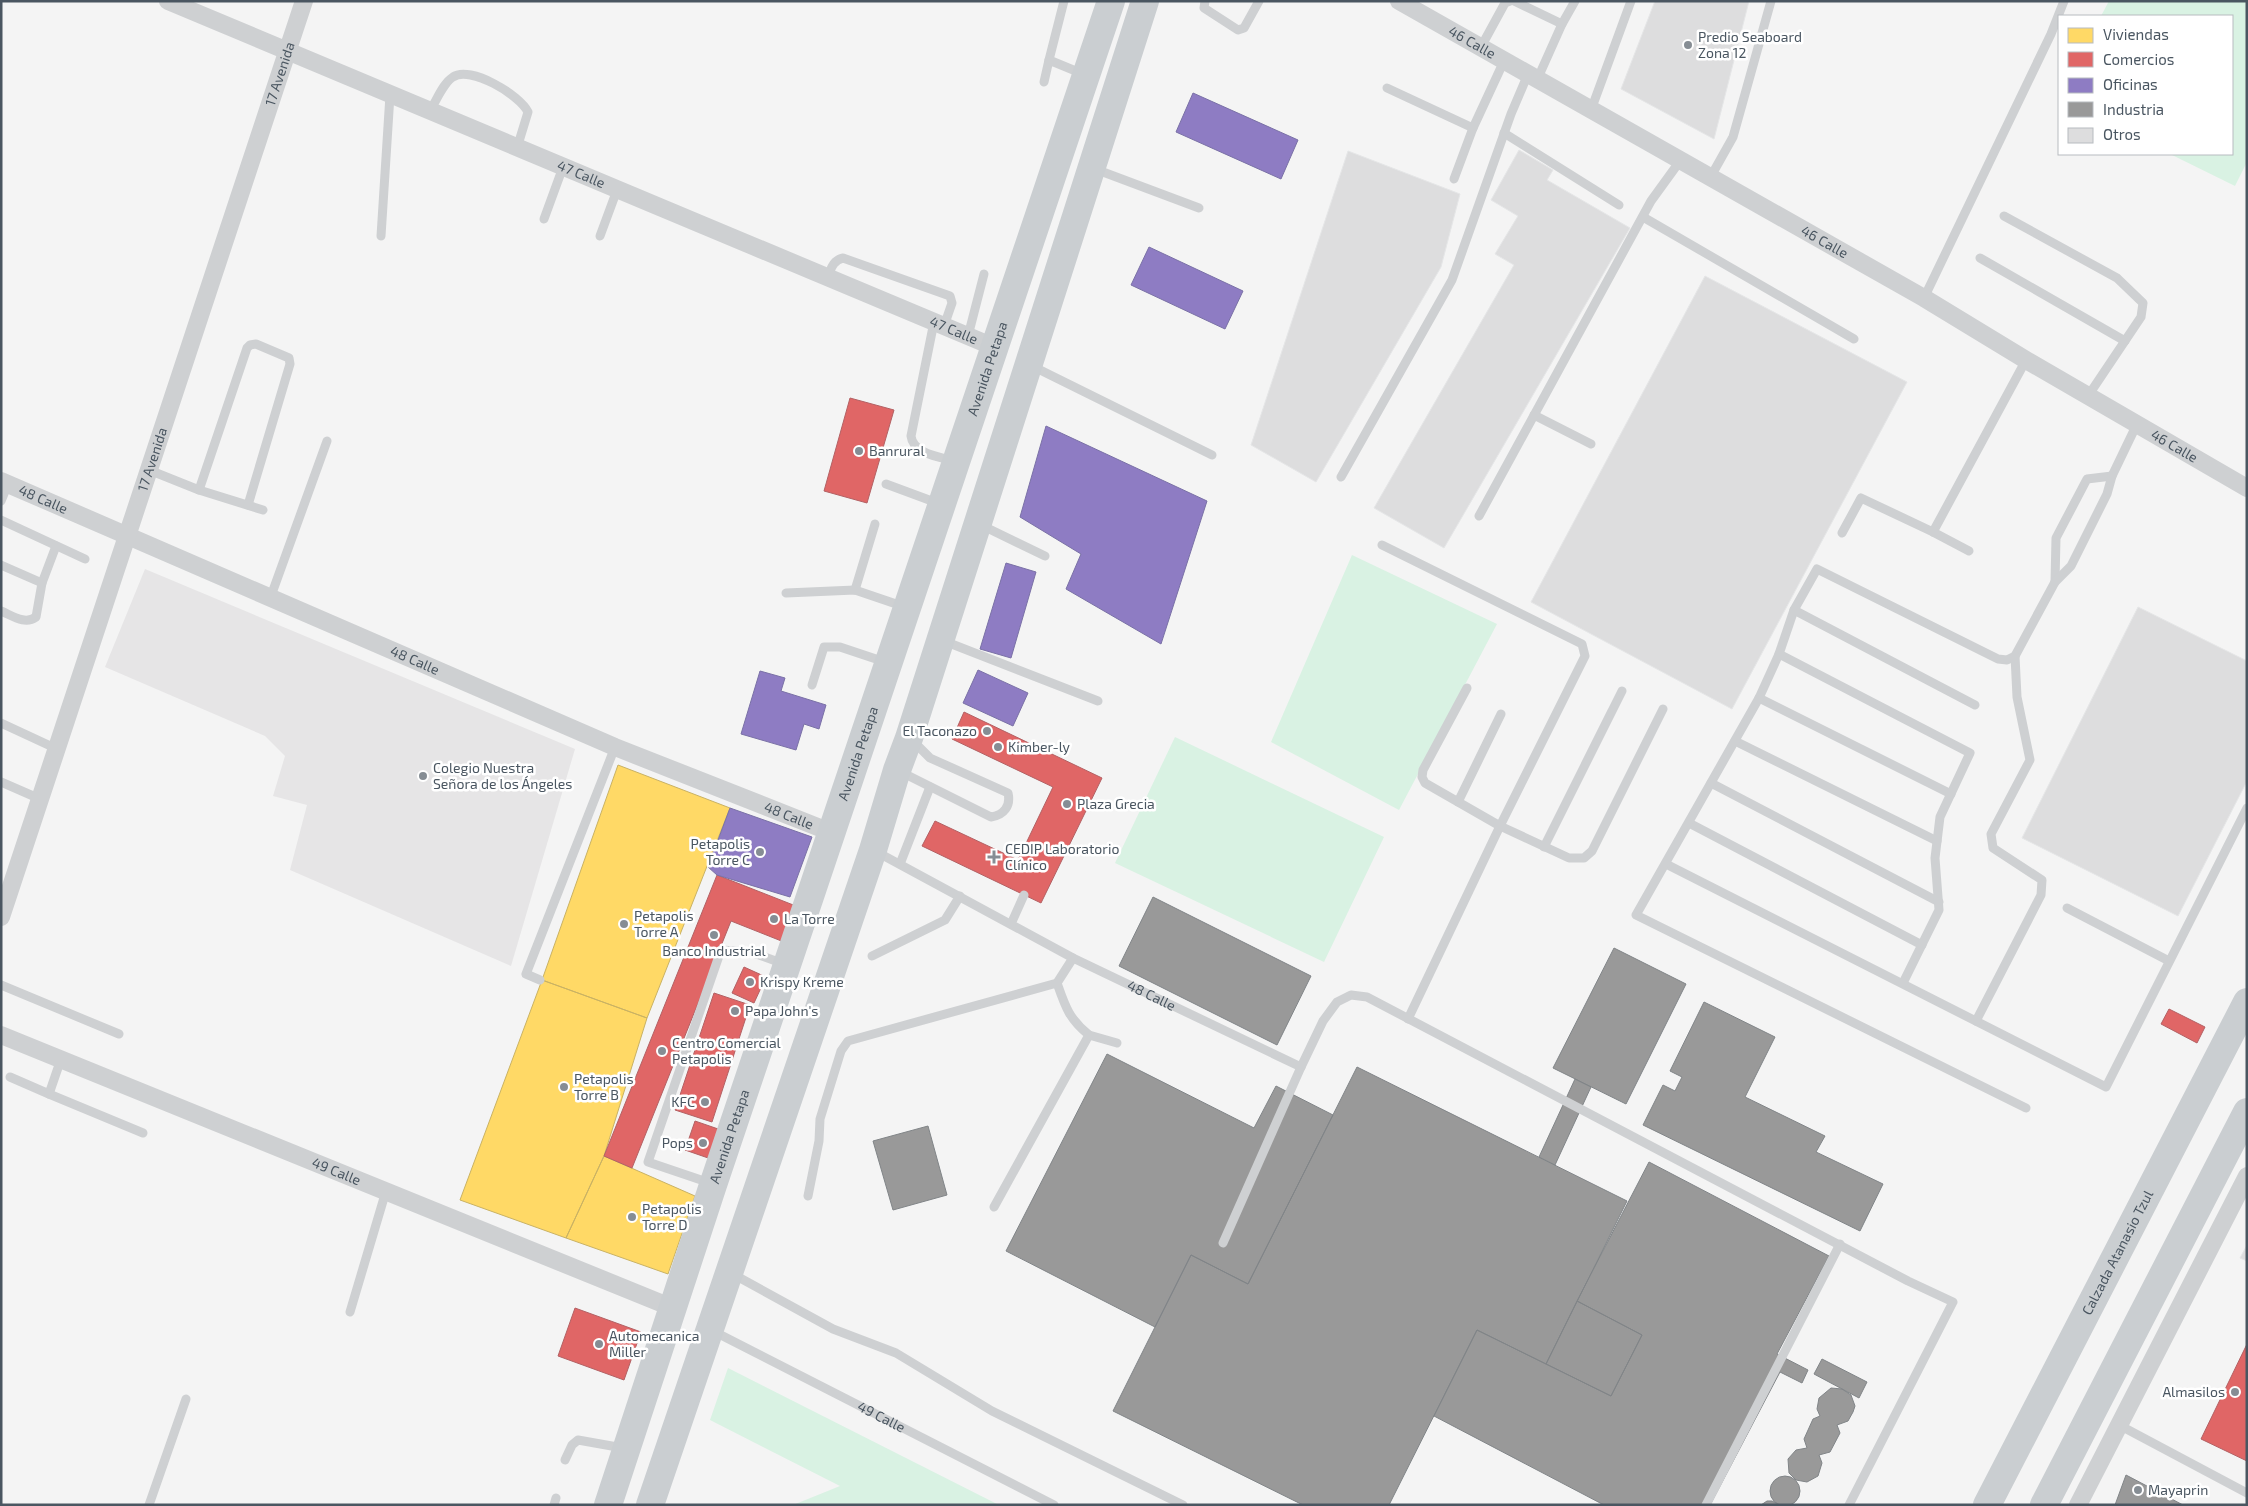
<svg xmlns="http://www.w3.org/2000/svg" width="2248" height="1506" font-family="'Exo 2',sans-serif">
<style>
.education{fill:#e6e5e6}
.green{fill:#d9f2e3}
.homes{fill:#ffd966;stroke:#c9b264}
.shops{fill:#e06666;stroke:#b36164}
.offices{fill:#8e7cc3;stroke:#7a71a6}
.industry{fill:#999;stroke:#818588}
.building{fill:#ddddde;stroke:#e5e6e7}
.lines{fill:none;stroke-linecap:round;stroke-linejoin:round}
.lane{stroke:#ced0d2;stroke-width:9}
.street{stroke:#ced0d2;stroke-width:18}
.primary{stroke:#caced1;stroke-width:28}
.poi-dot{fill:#868d94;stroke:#fff;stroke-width:2}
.labels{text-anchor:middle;stroke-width:5;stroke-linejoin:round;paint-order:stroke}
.poi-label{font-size:14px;fill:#4a5661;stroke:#fff;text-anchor:start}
.street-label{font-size:14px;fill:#4a5661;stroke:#fff}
</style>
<rect width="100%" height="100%" fill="#f4f4f4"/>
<path class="education" d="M145,569l430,180 -64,217 -221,-96 17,-65 -34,-9 12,-40 -20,-20 -160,-69z"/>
<path class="green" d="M2109,1h138v161l-12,24 -65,-32h62v-138h-131z
M1352,555l145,69 -98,186 -128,-68z
M1175,737l209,100 -60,125 -209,-99z
M728,1368l271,137h-206l47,-19 -130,-66z"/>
<path class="homes" d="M618,765l112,43 -83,210 -105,-38z
M542,980l105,38 -43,138 -38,82 -106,-38z
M604,1156l91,40 -27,78 -102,-36z"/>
<path class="shops" d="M850,398l44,12 -27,93 -43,-12z
M964,712l138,66 -61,125 -119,-57 13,-25 83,39 35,-73 -101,-48z
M717,875l89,35 -12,36 -63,-25 -99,247 -28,-12z
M744,967l22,10 -12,26 -22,-10z
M714,993l36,12 -38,117 -37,-12z
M2169,1009l36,18 -8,16 -36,-19z
M695,1121l29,10 -10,29 -29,-10z
M575,1308l66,24 -17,48 -66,-24z
M2247,1344v117l-46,-22z"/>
<path class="offices" d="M1193,93l105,47 -17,39 -105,-47z
M1149,247l94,44 -18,38 -94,-44z
M1046,426l161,75 -46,143 -95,-55 15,-35 -61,-37z
M1006,563l30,9 -25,86 -31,-9z
M978,670l50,23 -15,33 -50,-23z
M760,671l25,7 -4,13 45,14 -7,24 -15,-5 -8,26 -55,-16z
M730,808l82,29 -22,60 -73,-22 -9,-8z"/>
<path class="industry" d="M1153,897l158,79 -34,69 -158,-79z
M1614,948l72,36 -60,120 -73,-36z
M1704,1002l71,35 -30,60 80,39 -9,16 67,32 -23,47 -217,-106 20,-40 12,6 7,-14 -12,-6z
M1107,1054l147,74 22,-42 57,29 -85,169 -57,-29 -36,72 -149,-76z
M1357,1067l270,134 -81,163 -69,-34 -88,175h-86l-190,-94 78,-156 57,29z
M1575,1079l16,8 -36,78 -16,-8z
M928,1126l19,69 -54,15 -20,-69z
M1649,1162l180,94 -52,98 31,16 -6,13 -22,-11 -70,133h-106l-170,-89 43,-86 134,66 31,-61 -65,-34z
M1577,1301l65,34 -31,61 -65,-32z
M1822,1359l45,23 -8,16 -45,-24z
M1831,1388l11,1 9,6 4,11 -2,6 -5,9 -11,4 3,8 -10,19 -11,3 3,8 -4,13 -11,6 -11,-2 -7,-7 -1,-14 8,-9 11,-2 -3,-9 9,-20 7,-3 -3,-7 2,-11z
M2126,1475l57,30h-68z
M1770 1491a15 15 0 1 1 30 0a15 15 0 1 1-30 0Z
M1767,1501h5l8,4h-19z"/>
<path class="building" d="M1655,1h94l-35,138 -93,-50z
M1519,150l34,20 -6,10 83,48 -186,320 -70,-40 140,-243 -19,-11 23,-38 -27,-16z
M1348,151l112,43 -19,73 -125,215 -65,-37z
M1705,276l202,106 -175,327 -201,-107z
M2138,607l109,54v120l-69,135 -156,-78z
M2247,1245v16l-7,-3z"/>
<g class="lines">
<g class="lane">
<path d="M1205,1l-1,7 34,22 6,-2 15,-27"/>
<path d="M1514,1l48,23 13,-23"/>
<path d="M1481,47l24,-44 5,-2"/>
<path d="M1049,60l15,-59"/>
<path d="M1537,80l25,-56"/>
<path d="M1044,82l5,-22 34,14"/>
<path d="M1387,88l86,40 31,-67"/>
<path d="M1591,110l40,-109"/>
<path d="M429,112c7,-10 14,-29 24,-35 17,-12 67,18 75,35l-11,36"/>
<path d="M1504,133l115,72"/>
<path d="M1095,169l104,39"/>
<path d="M1710,178l23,-41 38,-136"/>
<path d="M1454,179l19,-51"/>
<path d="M2004,216l113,62 26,25 -2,14 -53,79"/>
<path d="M1643,217l211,122"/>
<path d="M544,219l19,-52"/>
<path d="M381,236l9,-141"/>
<path d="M600,236l17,-46"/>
<path d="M1980,258l145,83"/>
<path d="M827,278c4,-9 6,-18 16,-20l107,38 2,7 -8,23"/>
<path d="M1924,298l127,-264 13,-33"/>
<path d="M934,322l-23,114c2,18 29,21 43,25"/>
<path d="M968,336l16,-62"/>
<path d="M1032,366l180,89"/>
<path d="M1534,415l57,29"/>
<path d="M149,470l50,20 64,20"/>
<path d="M1341,477l111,-197 59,-166 17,-40"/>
<path d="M886,484l54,20"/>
<path d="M199,490l48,-142 3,-3 6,-1 33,14 1,6 -42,141"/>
<path d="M1,501l7,-17"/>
<path d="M1479,516l172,-315 29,-40"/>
<path d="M1,520l84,39"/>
<path d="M981,525l64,31"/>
<path d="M1933,532l93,-172"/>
<path d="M1842,533l19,-35 72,34 36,19"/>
<path d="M1382,545l200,99 3,12 -85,170 -92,193"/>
<path d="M1,565l41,18 -6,34c-11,8 -23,-1 -35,-6"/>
<path d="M2055,582l1,-44 31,-59 25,-3"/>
<path d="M42,583l14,-37"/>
<path d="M855,590l20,-66"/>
<path d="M786,593l69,-3 50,17"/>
<path d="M271,596l56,-155"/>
<path d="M944,641l154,60"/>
<path d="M1779,654l15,-44"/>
<path d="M812,685l12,-38h16l45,15"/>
<path d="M1467,688l-44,82 -1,7 3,6 75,43 69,32h15l8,-7 71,-142"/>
<path d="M1759,698l192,96"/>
<path d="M1975,705l-181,-95 23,-41 181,90 9,1 8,-4 40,-74 16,-16 36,-72 5,-18 25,-52"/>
<path d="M1,723l56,26"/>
<path d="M1735,741l202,100"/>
<path d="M899,771l92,46c13,-2 20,-11 17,-24l-78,-35 -18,-18"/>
<path d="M1,782l39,17"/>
<path d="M1711,783l228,119"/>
<path d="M1458,802l43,-88"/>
<path d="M1689,823l233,122"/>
<path d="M1544,847l78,-156"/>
<path id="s1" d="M875,851l198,107 228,109"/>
<path d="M900,864l30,-77"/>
<path d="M1666,864l440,223 141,-279"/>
<path d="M2067,908l102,53"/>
<path d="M1011,924l13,-29"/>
<path d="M872,956l73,-36 15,-24"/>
<path d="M540,980l-14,-6 89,-227"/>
<path d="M1903,983l36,-73 -4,-52 5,-41 30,-64 -191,-99 -20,44 -123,217 390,193"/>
<path d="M1,985l118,49"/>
<path d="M1976,1021l65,-126 1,-15 -49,-32 -2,-14 39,-74 -13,-63 -2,-41"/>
<path d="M1089,1035l28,8"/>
<path d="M10,1077l39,17 12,-35"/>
<path d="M49,1094l94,39"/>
<path d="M710,1183l-62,-21 73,-212 30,2 33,12"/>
<path d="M808,1196l11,-55 1,-22 21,-68 7,-10 209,-58 16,-25"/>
<path d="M994,1207l95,-172c-20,-16 -24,-29 -32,-52"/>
<path d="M1223,1243l78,-176 22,-46 14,-19 14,-7 16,2 541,284 45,21 -104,203"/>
<path d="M731,1273l102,56 63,24 96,58 191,94"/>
<path d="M350,1312l36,-121"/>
<path id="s2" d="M713,1331l341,174"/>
<path d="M2119,1425l128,68"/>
<path d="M565,1460l7,-15 6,-5 45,8"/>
<path d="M149,1505l37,-106"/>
<path d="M554,1505l2,-7"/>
<path d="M1706,1505l134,-261"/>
</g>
<g class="street">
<path id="s3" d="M168,1l826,346"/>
<path id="s4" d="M1399,1l525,297 102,62 221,128"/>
<path id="s5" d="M1,481l614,266 218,86"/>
<path id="s6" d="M1,917l303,-916"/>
<path id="s7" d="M1,1035l672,273"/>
<path d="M2078,1505l169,-329"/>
</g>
<g class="primary">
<path id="s8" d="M608,1505l105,-320 398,-1184"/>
<path d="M650,1505l223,-655 24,-80 12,-32 236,-737"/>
<path id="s9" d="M1987,1505l260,-503"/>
<path d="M2044,1505l203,-393"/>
</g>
</g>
<g class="poi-dot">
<circle cx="1688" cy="45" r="5"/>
<circle cx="859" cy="451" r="5"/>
<circle cx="987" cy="731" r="5"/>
<circle cx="998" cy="747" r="5"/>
<circle cx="423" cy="776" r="5"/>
<circle cx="1067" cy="804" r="5"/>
<circle cx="760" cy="852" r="5"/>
<path d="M991.5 849.5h5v5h5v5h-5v5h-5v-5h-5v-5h5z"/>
<circle cx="774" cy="919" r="5"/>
<circle cx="624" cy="924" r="5"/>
<circle cx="714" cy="935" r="5"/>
<circle cx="750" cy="982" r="5"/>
<circle cx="735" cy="1011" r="5"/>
<circle cx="662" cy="1051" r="5"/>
<circle cx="564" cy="1087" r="5"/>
<circle cx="705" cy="1102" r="5"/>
<circle cx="703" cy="1143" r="5"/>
<circle cx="632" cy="1217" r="5"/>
<circle cx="599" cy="1344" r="5"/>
<circle cx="2235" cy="1392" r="5"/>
<circle cx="2138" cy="1490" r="5"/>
</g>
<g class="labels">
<g class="poi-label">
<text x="1698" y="42">Predio Seaboard<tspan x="1698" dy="16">Zona 12</tspan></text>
<text x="869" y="456">Banrural</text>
<text x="977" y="736" text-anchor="end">El Taconazo</text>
<text x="1008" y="752">Kimber-ly</text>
<text x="433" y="773">Colegio Nuestra<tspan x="433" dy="16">Señora de los Ángeles</tspan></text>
<text x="1077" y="809">Plaza Grecia</text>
<text x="750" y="849" text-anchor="end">Petapolis<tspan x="750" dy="16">Torre C</tspan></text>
<text x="1005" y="854">CEDIP Laboratorio<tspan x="1005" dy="16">Clínico</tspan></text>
<text x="634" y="921">Petapolis<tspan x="634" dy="16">Torre A</tspan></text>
<text x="784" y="924">La Torre</text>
<text x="714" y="956" text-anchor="middle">Banco Industrial</text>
<text x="760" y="987">Krispy Kreme</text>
<text x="745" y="1016">Papa John's</text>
<text x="672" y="1048">Centro Comercial<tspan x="672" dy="16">Petapolis</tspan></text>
<text x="574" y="1084">Petapolis<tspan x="574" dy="16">Torre B</tspan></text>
<text x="695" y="1107" text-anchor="end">KFC</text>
<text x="693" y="1148" text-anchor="end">Pops</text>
<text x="642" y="1214">Petapolis<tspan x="642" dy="16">Torre D</tspan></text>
<text x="609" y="1341">Automecanica<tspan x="609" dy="16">Miller</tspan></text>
<text x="2225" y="1397" text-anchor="end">Almasilos</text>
<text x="2148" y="1495">Mayaprin</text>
</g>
<g class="street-label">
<text dy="5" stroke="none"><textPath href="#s4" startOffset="84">46 Calle</textPath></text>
<text dy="5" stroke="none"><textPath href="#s6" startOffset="888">17 Avenida</textPath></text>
<text dy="5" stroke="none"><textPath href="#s3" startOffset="448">47 Calle</textPath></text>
<text dy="5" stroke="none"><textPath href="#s4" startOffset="489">46 Calle</textPath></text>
<text dy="5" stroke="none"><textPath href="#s3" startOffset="852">47 Calle</textPath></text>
<text dy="5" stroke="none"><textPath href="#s8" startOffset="1198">Avenida Petapa</textPath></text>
<text dy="5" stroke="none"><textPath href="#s4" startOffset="894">46 Calle</textPath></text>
<text dy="5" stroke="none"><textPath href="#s6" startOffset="482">17 Avenida</textPath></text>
<text dy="5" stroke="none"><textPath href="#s5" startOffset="46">48 Calle</textPath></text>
<text dy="5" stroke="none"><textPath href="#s5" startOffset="451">48 Calle</textPath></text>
<text dy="5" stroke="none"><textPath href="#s8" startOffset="792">Avenida Petapa</textPath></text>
<text dy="5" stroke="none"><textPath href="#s5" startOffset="856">48 Calle</textPath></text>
<text dy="5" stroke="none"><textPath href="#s1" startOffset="312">48 Calle</textPath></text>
<text dy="5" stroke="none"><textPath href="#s8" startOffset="388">Avenida Petapa</textPath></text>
<text dy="5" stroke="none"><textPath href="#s7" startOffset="362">49 Calle</textPath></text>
<text dy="5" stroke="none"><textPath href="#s9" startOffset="284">Calzada Atanasio Tzul</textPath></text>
<text dy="5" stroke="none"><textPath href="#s2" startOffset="189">49 Calle</textPath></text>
</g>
</g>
<rect width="2248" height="1506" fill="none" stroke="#4a5661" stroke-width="5"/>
<rect x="2058" y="15" width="175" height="140" fill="#ffffff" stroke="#b7bbc0"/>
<rect x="2068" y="28" width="25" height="15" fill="#ffd966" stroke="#b7bbc0"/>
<text x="2103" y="40" font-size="15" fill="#4a5661">Viviendas</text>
<rect x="2068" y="52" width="25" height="15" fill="#e06666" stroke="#b7bbc0"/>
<text x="2103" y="65" font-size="15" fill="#4a5661">Comercios</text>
<rect x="2068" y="78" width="25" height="15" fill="#8e7cc3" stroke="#b7bbc0"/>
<text x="2103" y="90" font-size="15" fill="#4a5661">Oficinas</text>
<rect x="2068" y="102" width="25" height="15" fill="#999999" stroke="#b7bbc0"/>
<text x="2103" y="115" font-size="15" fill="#4a5661">Industria</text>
<rect x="2068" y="128" width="25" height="15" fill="#ddddde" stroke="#b7bbc0"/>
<text x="2103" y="140" font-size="15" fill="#4a5661">Otros</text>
</svg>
